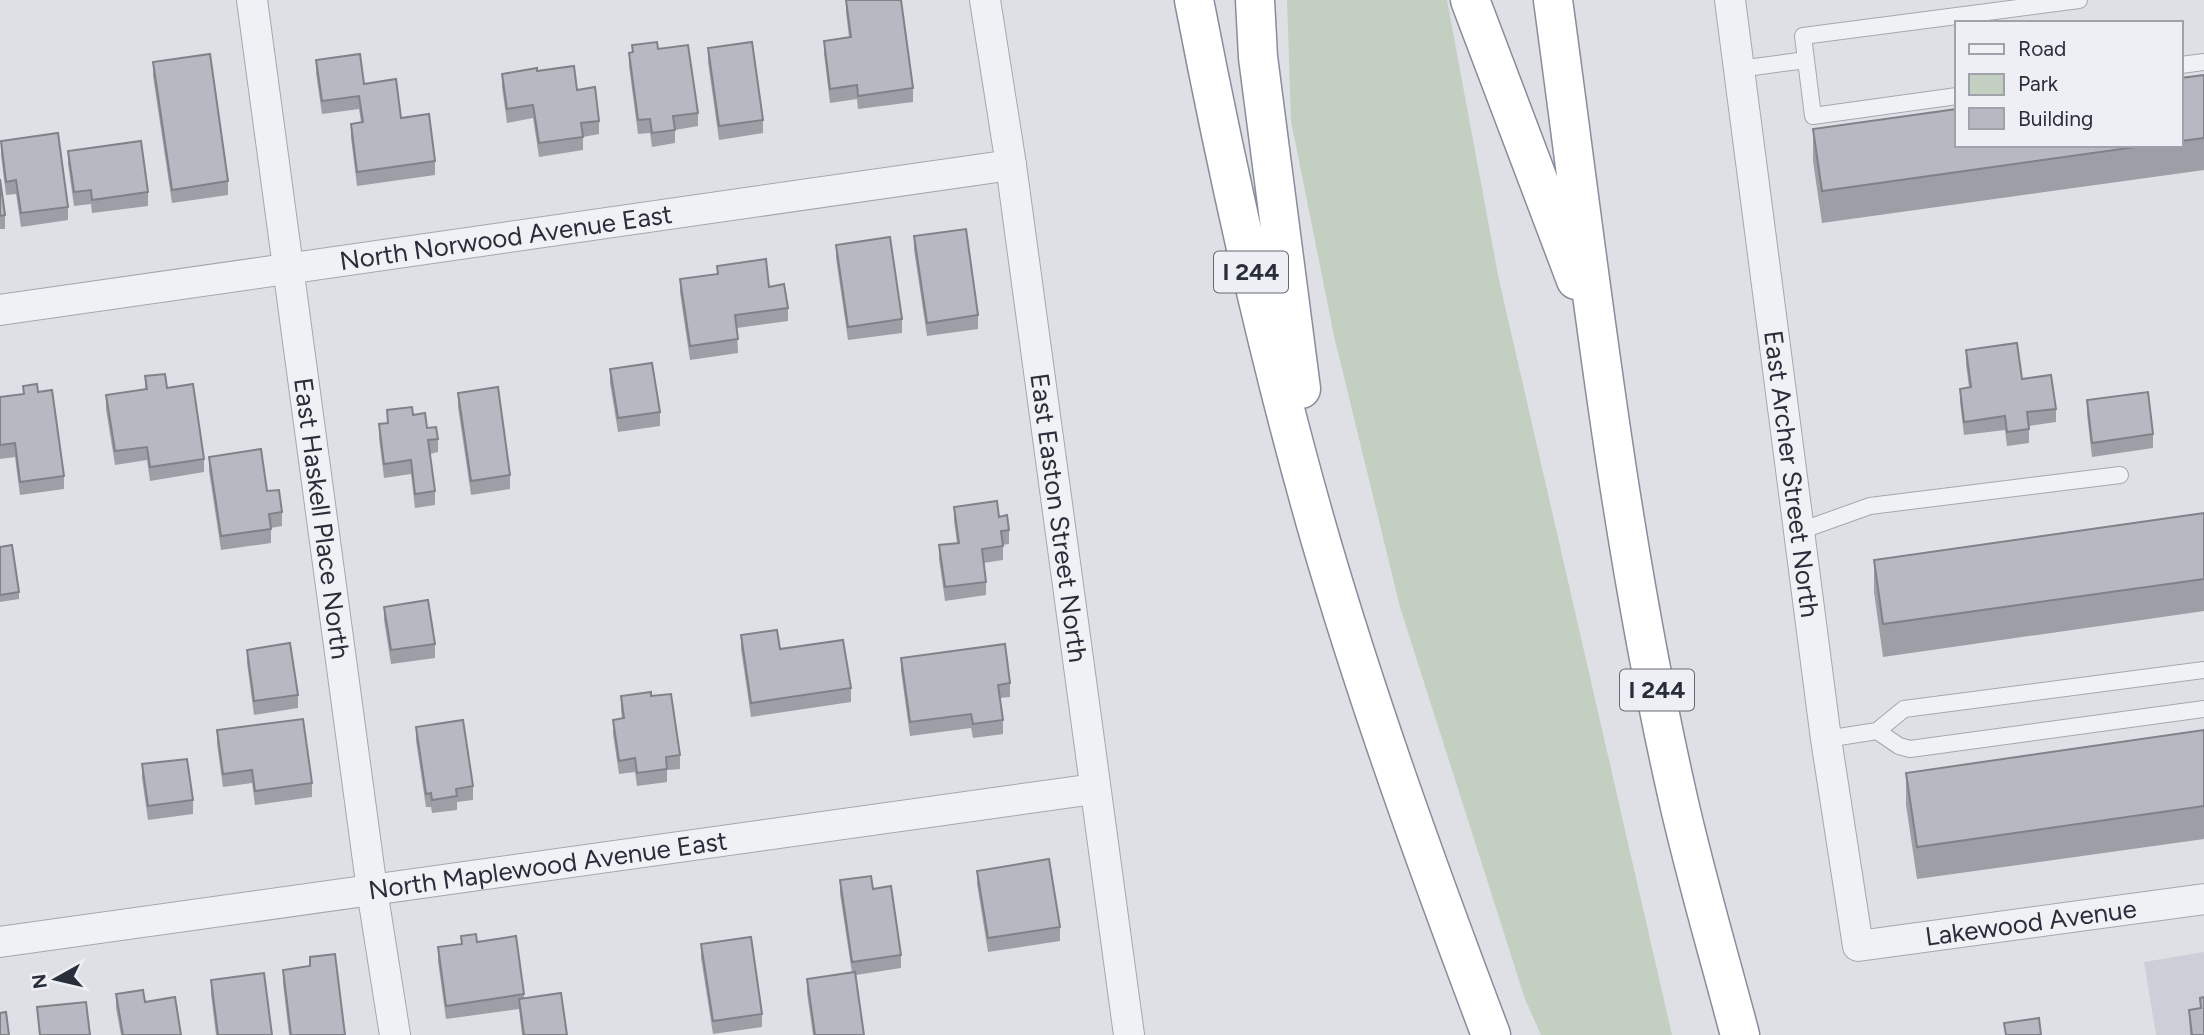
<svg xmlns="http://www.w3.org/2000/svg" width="2204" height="1035" font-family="Figtree,sans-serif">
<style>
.built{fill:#cccfd7}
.green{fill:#c3cfc0}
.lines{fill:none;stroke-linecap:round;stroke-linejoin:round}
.lane-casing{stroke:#a4a7af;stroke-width:18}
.street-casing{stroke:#a4a7af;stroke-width:32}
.highway-casing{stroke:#878d9b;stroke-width:41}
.lane{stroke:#f0f1f5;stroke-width:16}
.street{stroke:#f0f1f5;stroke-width:30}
.highway{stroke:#fff;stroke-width:38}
.wall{fill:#9d9fa7}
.building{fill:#b6b9c2;stroke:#7f8288;stroke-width:2}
.labels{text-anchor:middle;stroke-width:5;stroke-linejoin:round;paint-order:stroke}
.shield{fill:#edeff4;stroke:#646872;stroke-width:2}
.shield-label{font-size:24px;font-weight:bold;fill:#292e3b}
.street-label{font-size:26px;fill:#292e3b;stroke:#edeff4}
</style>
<rect width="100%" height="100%" fill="#dee0e6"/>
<path class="built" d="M2204,952v83h-48l-12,-73z"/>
<path class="green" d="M1287,0h160l52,280 173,755h-131l-16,-36 -125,-392 -66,-271 -43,-215z"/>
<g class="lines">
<g class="lane-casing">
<path id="lane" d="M2181,65l23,-3
M1739,69l67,-9
M1957,96l-144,20 -10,-80 276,-36
M1800,531l70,-25 250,-31
M1877,731l22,15 11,3 294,-40
M1826,739l51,-8 27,-22 300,-39"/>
</g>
<g class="street-casing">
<g id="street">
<path id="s1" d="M252,0l120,890 23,145"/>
<path id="s2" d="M985,0l26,165 118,870"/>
<path id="s3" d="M1730,0l96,739 32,207 346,-47"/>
<path id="s4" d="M0,310l1011,-145"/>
<path id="s5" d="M0,942l1094,-153"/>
</g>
</g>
<g class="highway-casing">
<path id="highway" d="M1194,0c35,181 75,361 126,538 49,168 109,333 171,497
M1255,0l3,57 43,332
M1470,0l106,280
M1553,0c36,265 65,533 124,794 18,81 42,161 63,241"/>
</g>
<use href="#lane" class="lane"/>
<use href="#street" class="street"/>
<use href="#highway" class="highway"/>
</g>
<path class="wall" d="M846,0l67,88v14l-55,7 -1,-10 -27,4 -6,-49v-13l25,-4 -3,-25z
M632,45l26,4 40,64v13l-23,4v13l-23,4 -2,-14 -12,1 -9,-68v-13l3,-1z
M708,48l55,72v13l-44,7 -11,-78z
M316,60l48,24 37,34 34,43v14l-78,11 -6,-48v-14l10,-2 -2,-13 -37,5 -6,-41z
M153,62l75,119v14l-56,8 -19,-127z
M537,71l40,19 22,31v13l-16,3v13l-44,7 -6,-39 -26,5 -5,-36v-13z
M2204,75v95l-382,53 -9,-62v-32l144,16h224v-67z
M1,141l67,66v13l-47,7 -5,-33 -10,1 -5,-40z
M68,151l80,41v14l-56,7 -1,-9 -17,2 -6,-42z
M0,179l5,36v14h-5z
M914,236l64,79v14l-51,7 -13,-86z
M836,245l66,74v14l-54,7 -12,-82z
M717,266l52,21 19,21v13l-51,7 1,25 -48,7 -10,-67v-14l37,-5z
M1966,350l56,29 34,30v13l-27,4v17l-22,3 -2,-16 -41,5 -4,-33v-13l9,-2 -3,-23z
M610,369l50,43v14l-42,6 -8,-49z
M145,376l22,12 37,71v13l-54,9 -3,-21 -32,5 -9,-56v-14l39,-5z
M23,386l15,6 26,84v13l-44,6 -5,-38 -15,2v-62l23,-3z
M458,393l52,82v14l-39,6 -13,-88z
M2087,400l66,34v14l-61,9 -5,-43z
M387,410l26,5 25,24v13l-8,2 5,37v14l-20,3 -4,-34 -27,4 -5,-40v-14l8,-1z
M209,457l58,34 15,21v14l-11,2v15l-50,7 -12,-79z
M954,507l45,10 10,13v14l-6,1v15l-20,3 3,19v13l-41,6 -6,-42v-14l18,-2 -3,-22z
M2204,513v98l-321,46 -9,-65v-32z
M0,547l19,45v7l-19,3z
M384,607l51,37v14l-44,6 -7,-44z
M741,635l39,14 71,39v14l-100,15 -10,-68z
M247,650l51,45v13l-44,7 -7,-52z
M901,658l109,25v14l-10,1 3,22v14l-30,4 -2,-10 -61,8 -9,-65z
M621,696h30l29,59v14l-13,1v12l-30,4 -2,-14 -16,2 -6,-40v-14l9,-1 -1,-9z
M416,727l57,59v14l-16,2v8l-25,3 -1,-6h-5l-10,-66z
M217,730l95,53v14l-57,8 -3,-22 -29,4 -6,-43z
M2204,730v109l-287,40 -11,-74v-32z
M142,764l51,36v14l-45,6 -6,-42z
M977,871l83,56v14l-72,11 -11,-68z
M840,880l33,9 28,66v13l-45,7 8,60h-51l-6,-42v-14l45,-6 -12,-79z
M461,936l16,6 47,52v4l43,37h-45l-3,-26 -73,10 -8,-58v-14l23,-3z
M701,944l61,70v13l-49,7 -12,-76z
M310,957l35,78h-56l-6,-52v-13l27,-4z
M211,980l61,55h-56l-5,-41z
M116,994l29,8 36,33h-60l-5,-27z
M2200,998l4,37h-14l-1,-25 11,-2z
M37,1007l53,28h-51z"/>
<path class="building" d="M846,0h55l12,88 -55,8 -1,-11 -27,4 -6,-48 27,-4z
M657,42l1,7 30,-4 10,68 -25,3 2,14 -23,3 -2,-14 -12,1 -9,-67 4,-1 -1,-7z
M752,42l11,78 -44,6 -11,-78z
M210,54l18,127 -56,9 -19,-128z
M360,54l4,30 32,-5 5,39 28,-4 6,47 -78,11 -6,-48 12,-2 -4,-26 -37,5 -6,-41z
M574,66l3,24 18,-3 4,34 -18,2 2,14 -44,6 -6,-38 -26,4 -5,-35 35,-6v3z
M2204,75v63l-23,3v-63z
M1957,109v36h193l-328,46 -9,-62z
M58,133l10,74 -47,6 -5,-33 -10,2 -5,-41z
M141,141l7,51 -56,8 -1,-10 -17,2 -6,-41z
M0,179l5,36 -5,1z
M966,229l12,86 -51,8 -13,-87z
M890,237l12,82 -54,8 -12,-82z
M766,259l3,28 15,-3 4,24 -53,7 3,24 -48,7 -10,-67 38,-5 -1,-8z
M2017,343l5,36 29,-4 5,34 -29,3 2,17 -22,3 -2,-16 -41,6 -4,-33 11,-2 -5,-37z
M652,363l8,49 -42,6 -8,-49z
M165,374l2,14 26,-4 11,75 -54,8 -3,-20 -32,4 -9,-56 41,-6 -2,-13z
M37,384l1,8 14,-2 12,86 -44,6 -5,-39 -15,2v-48l24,-3 -1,-8z
M498,387l12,88 -39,6 -13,-88z
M2148,392l5,42 -61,9 -5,-43z
M412,407l1,8 12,-2 2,15 9,-1 2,12 -10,1 7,51 -20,3 -4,-34 -27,4 -5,-40 9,-1 -1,-13z
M261,449l6,42 12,-1 3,22 -13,2 2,15 -50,7 -12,-79z
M997,501l2,16 8,-2 2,15 -8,1 2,15 -21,3 4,33 -41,5 -6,-42 20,-2 -5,-36z
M2204,513v66l-321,45 -9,-64z
M12,545l7,47 -19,3v-48z
M428,600l7,44 -44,6 -7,-43z
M777,630l3,19 63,-9 8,48 -100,15 -10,-68z
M290,643l8,52 -44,6 -7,-51z
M1005,644l5,39 -12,2 5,35 -30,4 -2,-10 -61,8 -9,-64z
M651,692v4l20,-2 9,61 -14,2 1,12 -30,4 -2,-15 -16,3 -6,-41 11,-2 -3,-22z
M303,719l9,64 -57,8 -3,-21 -29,4 -6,-44z
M463,720l10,66 -17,3 1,7 -25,4 -1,-7 -5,1 -10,-67z
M2204,730v76l-287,41 -11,-74z
M187,759l6,41 -45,6 -6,-42z
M1049,859l11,68 -72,11 -11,-67z
M871,876l2,13 18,-3 10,69 -49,7 -12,-82z
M476,934l1,8 39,-6 8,58 -78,12 -8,-59 24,-3 -1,-8z
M751,937l11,77 -49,7 -12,-77z
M335,954l10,81h-54l-8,-65 27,-4v-9z
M855,972l9,63h-49l-8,-56z
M264,973l8,62h-54l-7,-55z
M143,990l2,12 30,-5 6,38h-58l-7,-41z
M561,993l6,42h-43l-5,-36z
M2204,997v38h-12l-3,-25 12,-2 -1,-10z
M86,1002l4,33h-50l-3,-28z
M6,1012l3,23h-9v-22z
M2039,1018l2,17h-35l-2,-12z"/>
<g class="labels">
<g class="shield">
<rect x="1214" y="251.5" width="74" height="41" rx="5"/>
<rect x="1620" y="669.5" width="74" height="41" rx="5"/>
</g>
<g class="shield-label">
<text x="1251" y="280">I 244</text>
<text x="1657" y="698">I 244</text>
</g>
<g class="street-label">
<text dy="9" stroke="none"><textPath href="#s4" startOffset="511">North Norwood Avenue East</textPath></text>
<text dy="9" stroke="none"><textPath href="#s3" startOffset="478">East Archer Street North</textPath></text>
<text dy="9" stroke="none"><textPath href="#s2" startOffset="523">East Easton Street North</textPath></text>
<text dy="9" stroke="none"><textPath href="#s1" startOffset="523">East Haskell Place North</textPath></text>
<text dy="9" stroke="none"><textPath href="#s5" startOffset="553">North Maplewood Avenue East</textPath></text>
<text dy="9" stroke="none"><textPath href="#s3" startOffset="1129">Lakewood Avenue</textPath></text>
</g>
</g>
<rect x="1955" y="21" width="228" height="126" fill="#edeff4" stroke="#9fa2aa" stroke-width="2"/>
<rect x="1969" y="44" width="35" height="10" fill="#f0f1f5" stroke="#9fa2aa" stroke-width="2"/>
<text x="2018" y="56" font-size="21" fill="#292e3b">Road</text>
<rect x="1969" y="74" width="35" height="21" fill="#c3cfc0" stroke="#9fa2aa" stroke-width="2"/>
<text x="2018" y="91" font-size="21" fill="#292e3b">Park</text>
<rect x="1969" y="108" width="35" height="21" fill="#b6b9c2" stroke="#9fa2aa" stroke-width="2"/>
<text x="2018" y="126" font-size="21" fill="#292e3b">Building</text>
<g transform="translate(56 979) rotate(262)" stroke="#edeff4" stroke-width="5" paint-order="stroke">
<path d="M0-5L12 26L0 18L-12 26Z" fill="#292e3b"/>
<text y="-10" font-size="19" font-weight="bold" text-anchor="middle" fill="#292e3b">N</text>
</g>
</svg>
